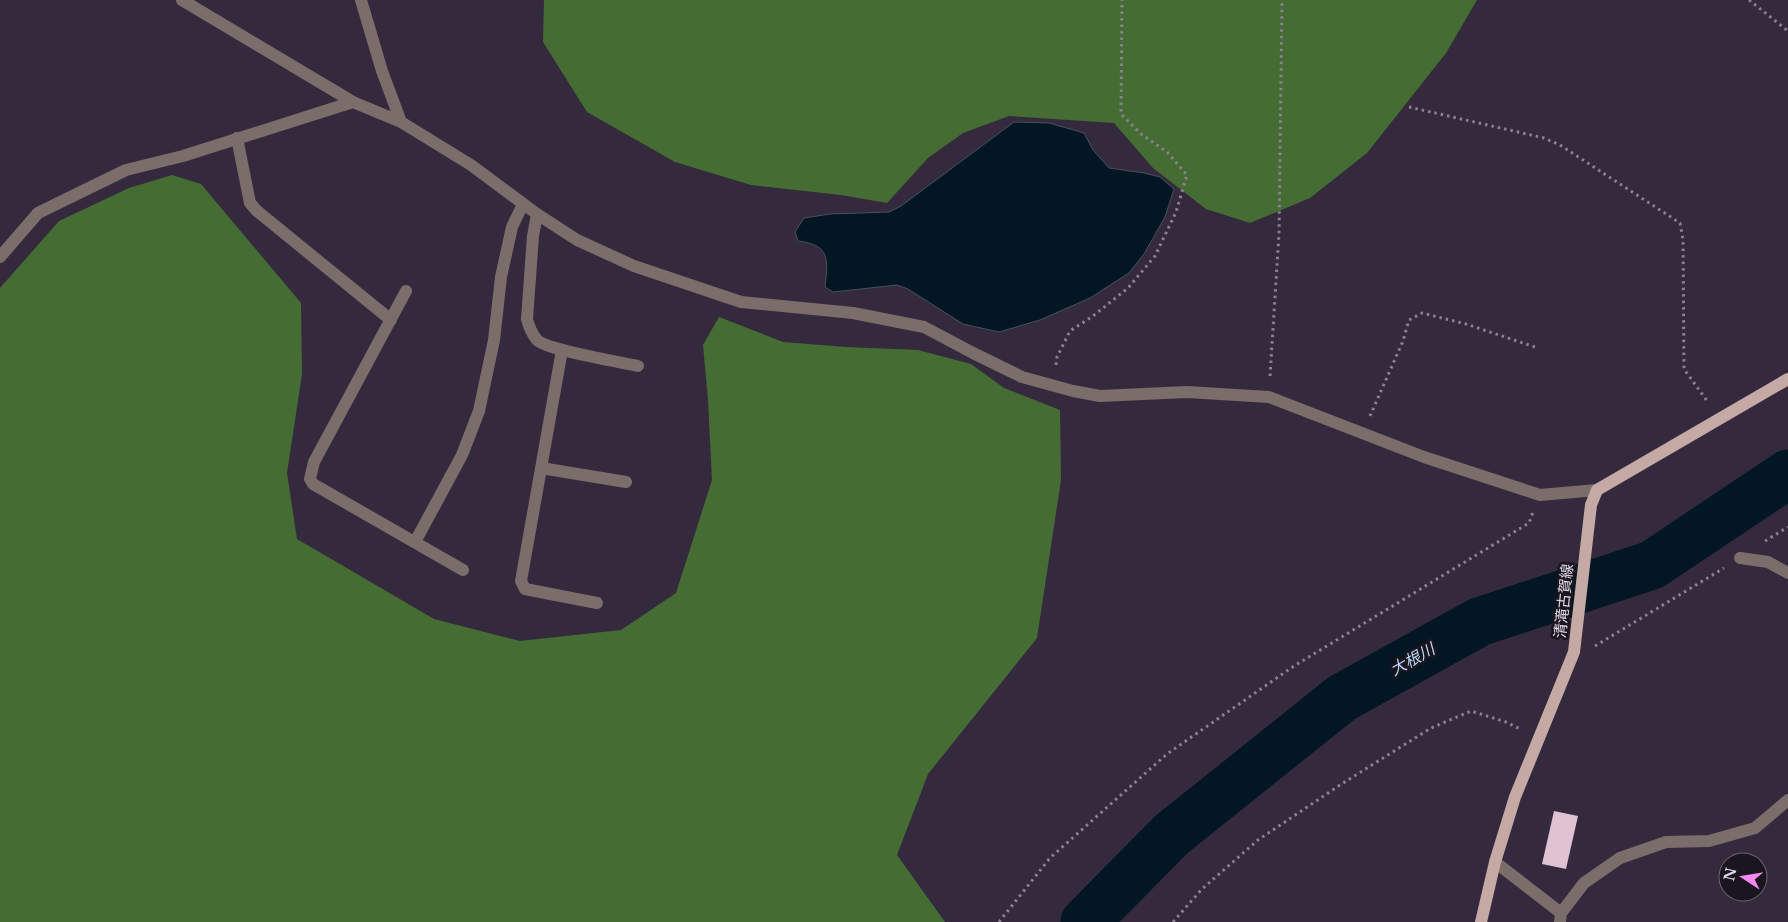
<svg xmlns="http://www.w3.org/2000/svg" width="1788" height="922" font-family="'Libre Baskerville','Noto Sans JP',serif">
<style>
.forest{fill:#456d33}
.water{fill:#031624;stroke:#46515e}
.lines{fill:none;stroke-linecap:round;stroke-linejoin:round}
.river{stroke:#031624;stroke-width:49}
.building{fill:#dfc3d2}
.path{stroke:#8a8191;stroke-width:3;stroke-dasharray:2.5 4;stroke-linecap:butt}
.minor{stroke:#7a6d6a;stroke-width:12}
.major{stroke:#c4a9a5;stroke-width:12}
.labels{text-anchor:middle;stroke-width:5;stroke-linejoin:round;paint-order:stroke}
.street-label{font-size:15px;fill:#e1dae6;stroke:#1a151e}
.water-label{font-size:16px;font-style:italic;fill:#b9daf4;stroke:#1a151e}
</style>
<rect width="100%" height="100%" fill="#352a3d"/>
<path class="forest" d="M544,0h933l-31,53 -79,100 -57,45 -60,25 -44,-14 -53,-41 -39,-45 -105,-7 -46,17 -35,25 -41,45 -46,-8 -90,-10 -76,-23 -88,-50 -44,-70z
M172,175l29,9 100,119 1,71 -15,99 10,66 137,80 86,22 101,-11 55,-37 36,-113 -4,-80 -5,-55 16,-28 64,25 63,5 72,3 53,14 33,24 56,22 1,70 -24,158 -109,136 -31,81 48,67h-945v-634l59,-67 70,-33z"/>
<path class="water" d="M1014,122l35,1 35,10 9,17 16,18 35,5 16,4 14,12 -9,28 -21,37 -15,19 -39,25 -50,22 -41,12 -36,-8 -55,-35 -11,-4 -64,7 -8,-5c3,-27 6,-42 -27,-46l-3,-9 9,-14 26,-4 59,-2 12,-6z"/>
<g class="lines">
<path class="river" d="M1085,922l87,-88 170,-136 137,-76 173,-57 136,-91"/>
</g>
<path class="building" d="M1554,811l24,5 -12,53 -24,-5z"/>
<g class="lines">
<path class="path" d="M1749,0l39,31
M1409,107l135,31 16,7 120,78 3,16 1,130 24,33
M1056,365l1,-8 13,-26 23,-15 35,-28 27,-32 21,-44 11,-37 -20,-23 -26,-18 -20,-20 1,-114
M1270,376l9,-142 3,-234
M1370,416l33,-75 6,-21 13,-7 44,11 69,23
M1765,541l23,-14
M1595,646l129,-78
M999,922l51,-64 117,-104 127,-88 235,-143 4,-11
M1173,922l29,-33 56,-49 82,-55 91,-57 40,-17 35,11 16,8"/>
<path class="minor" d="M182,0l171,102 48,20 70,43 66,49 40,26 57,26 107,36 112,11 71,14 49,26 49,24 51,14 27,5 87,-4 82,5 155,60 116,38 57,-5
M361,0l21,71 19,51
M237,138l13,65 7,8 134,109
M537,214l-4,22 -6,83c2,8 5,15 10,21 10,10 83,22 101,26
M0,257l38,-44 88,-43 57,-14 170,-54
M406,291l-92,171 -4,17 3,5 150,86
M562,350l-41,231 4,8 72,14
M541,468l85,14
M415,542l47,-87 17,-44 15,-71 7,-63 11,-50 11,-23
M1740,558l28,4 20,11
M1495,862l66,51 -1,9
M1561,913l23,-30 36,-25 46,-16 43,-1 46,-13 33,-28"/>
<path class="major" d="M1481,922l14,-60 20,-65 59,-145 17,-147 6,-15 191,-111"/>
</g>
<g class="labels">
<g class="street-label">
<text transform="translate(1564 601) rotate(-84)" y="5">清滝古賀線</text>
</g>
<g class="water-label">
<text transform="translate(1412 659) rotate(-29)" y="6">大根川</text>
</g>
</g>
<g transform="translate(1743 877) rotate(282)"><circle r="24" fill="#1a151e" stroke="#6a646e"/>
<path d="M0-4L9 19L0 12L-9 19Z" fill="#f489f0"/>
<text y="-8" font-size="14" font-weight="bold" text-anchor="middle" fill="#e1dae6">N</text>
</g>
</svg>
